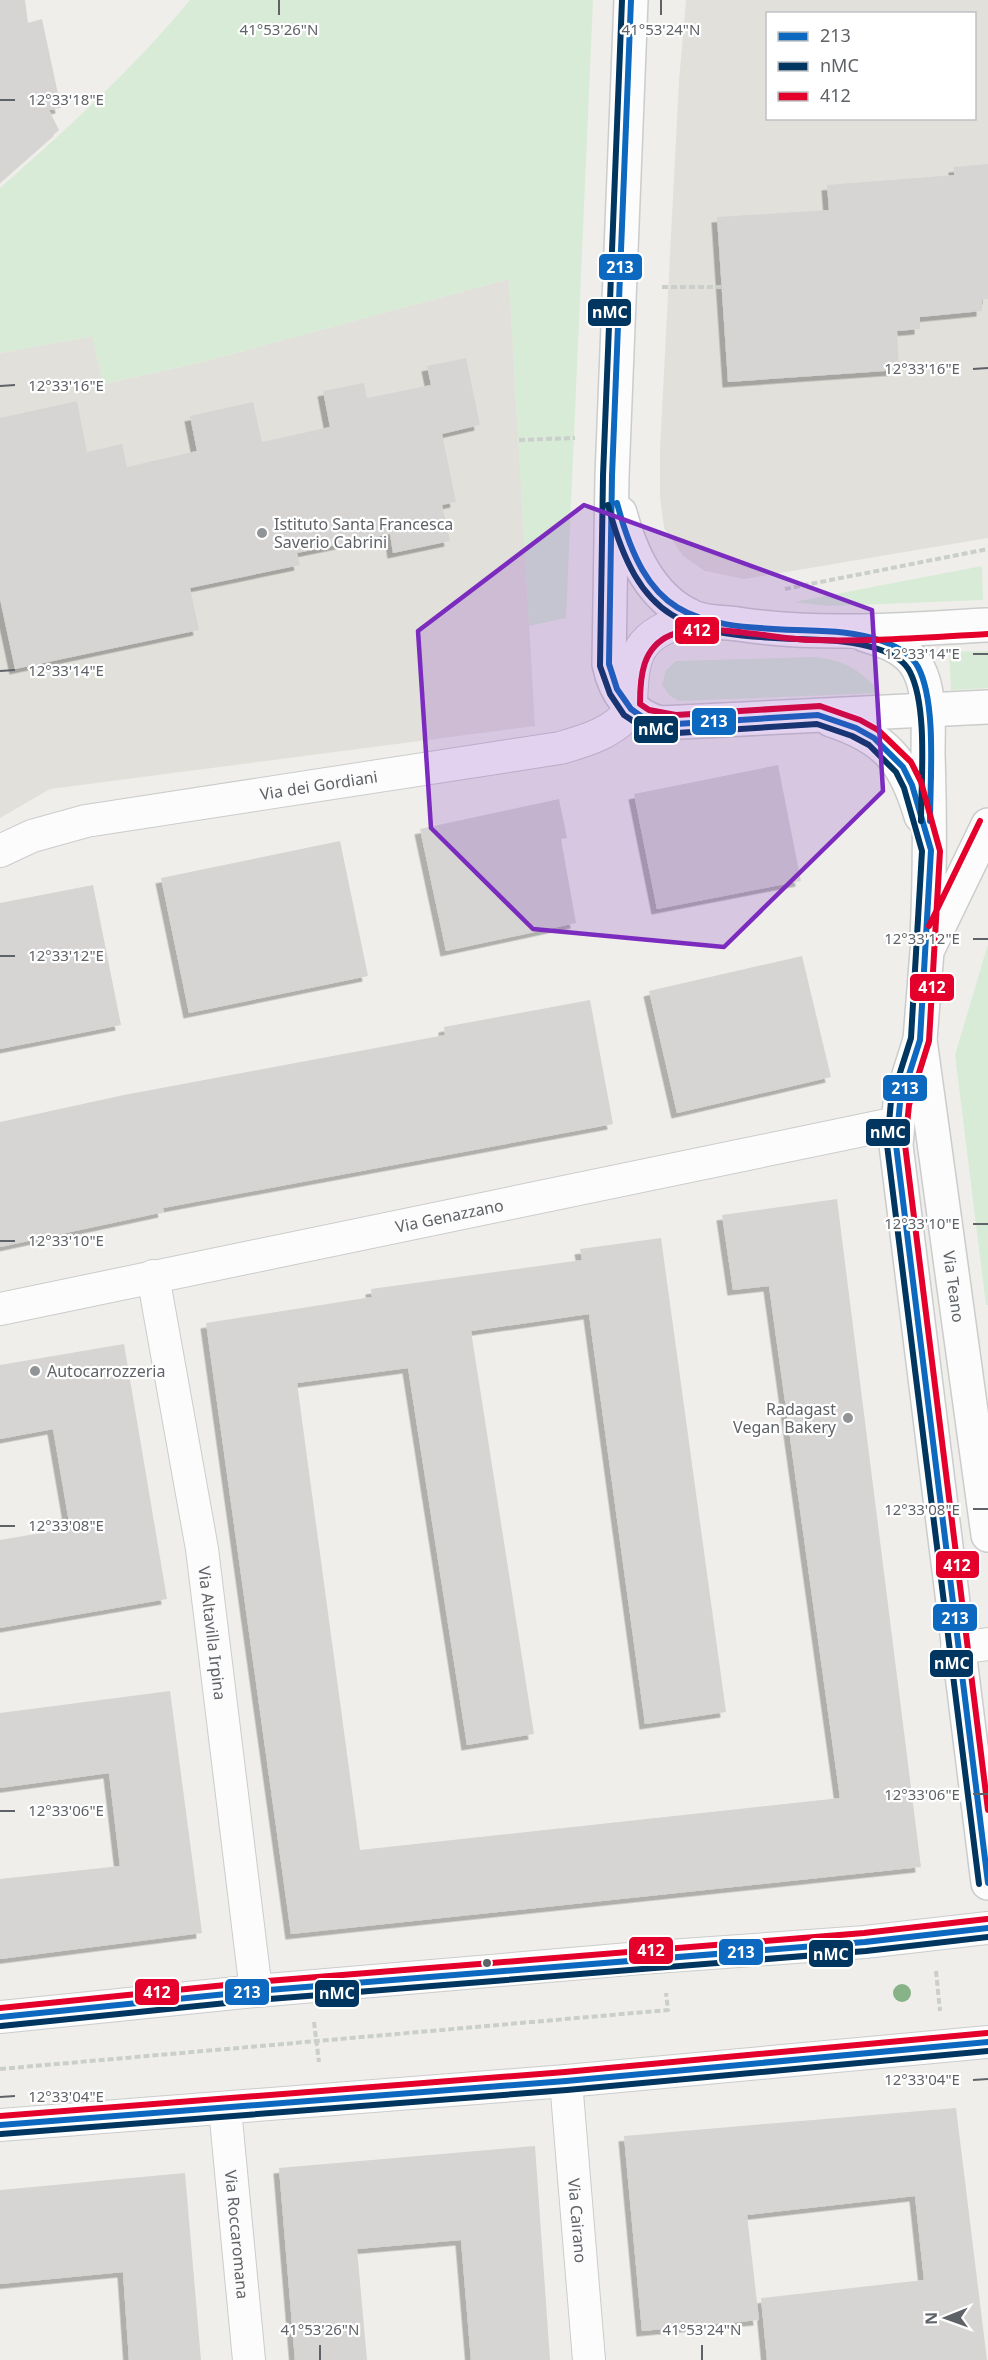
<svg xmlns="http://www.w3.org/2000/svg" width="988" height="2360" font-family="'Noto Sans',sans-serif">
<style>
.education{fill:#e2e0da;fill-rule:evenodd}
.green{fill:#d8ebd6}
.building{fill:#d6d5d3;filter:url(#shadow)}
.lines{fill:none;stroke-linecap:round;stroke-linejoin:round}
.minor-casing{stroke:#cbcccc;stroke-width:34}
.tertiary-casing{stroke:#cbcccc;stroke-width:36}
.path{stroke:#cacfcc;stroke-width:4;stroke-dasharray:6 3;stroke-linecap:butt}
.minor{stroke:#fdfcfc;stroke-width:32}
.tertiary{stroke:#fdfcfc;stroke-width:33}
.bus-1-casing{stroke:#fff;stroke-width:10}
.bus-2-casing{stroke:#fff;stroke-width:10}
.bus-3-casing{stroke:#fff;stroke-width:10}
.bus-1{stroke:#0c69bf;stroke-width:6}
.bus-2{stroke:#00365f;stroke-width:6}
.bus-3{stroke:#e4002b;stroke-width:6}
.tree{fill:#88b388}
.marked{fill:#7b2cbf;fill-opacity:0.2;stroke:#7b2cbf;stroke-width:4.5;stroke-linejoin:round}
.ticks{fill:none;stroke:#5f6368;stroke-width:2}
.poi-dot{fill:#919496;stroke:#fff;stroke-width:2}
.bus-dot{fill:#5f6368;stroke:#fff;stroke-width:2}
.labels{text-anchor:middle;stroke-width:4.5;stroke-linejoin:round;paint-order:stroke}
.poi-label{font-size:16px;fill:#5f6368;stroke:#fff;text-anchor:start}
.street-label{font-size:16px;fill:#5f6368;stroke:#fff}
.ticks-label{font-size:15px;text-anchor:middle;fill:#5f6368;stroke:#fff;stroke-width:4.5;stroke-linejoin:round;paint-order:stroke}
.line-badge{stroke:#fff;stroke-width:2}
.badge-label{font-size:16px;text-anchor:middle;font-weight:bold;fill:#fff}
</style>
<defs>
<filter id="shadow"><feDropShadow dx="-5.5" dy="5.5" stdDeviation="0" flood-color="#0004"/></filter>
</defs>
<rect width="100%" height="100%" fill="#efeeea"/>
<path class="education" d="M686,0h302v538l-244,41 -39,-8 -22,-15 -19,-28 -4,-31v-48l19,-368zM768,14h206v104h-206z
M509,279l26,447 -485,63 -50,29v-465l92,-17 12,48 98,-22z"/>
<path class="green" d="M190,0h403l-27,618 -37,8 -20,-347 -307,83 -99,22 -11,-48 -92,17v-165c67,-59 133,-119 190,-188z
M982,566l1,34 -155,6 -34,-4z
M988,651v37l-37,2 -2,-38z
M814,657c29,2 48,14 67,36l-202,8 -9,-5 -8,-11 4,-15 10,-9z
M988,944v361h-2l-31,-250z"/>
<path class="building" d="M0,0h25l3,23 14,-4 19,89 -12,2 10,20 -59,52z
M988,164v135h-6v12l-62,6v12l-23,2 2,39 -171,12 -11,-165 112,-7 -2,-25 127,-10v-8z
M466,358l14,67 -38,9 14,68 -14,3 8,36 -57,12 -3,-19 -93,19 3,12 -110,23 9,42 -184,39 -15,-70v-181l77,-17 10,51 35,-8 5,23 70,-16 -7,-35 63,-14 9,40 68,-15 -7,-36 41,-8 3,15 64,-13 -4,-19z
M778,765l23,116 -144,28 -23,-115z
M559,799l8,39 -6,1 15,84 -130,28 -26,-122z
M340,841l28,135 -179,37 -28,-135z
M93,885l28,140 -121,24v-146z
M802,956l29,121 -154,36 -28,-122z
M590,1000l23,124 -450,84 1,4 -164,35v-125l124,-27 321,-60 -1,-8z
M837,1199l84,668 -630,67 -85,-611 166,-26 -1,-8 211,-29 -2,-11 81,-11 65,474 -81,12 -56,-410 -118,17 63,403 -67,11 -59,-377 -111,15 63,467 480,-52 -71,-512 -36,4 -11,-75z
M124,1344l43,255 -167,29v-88l70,-12 -17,-99 -53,10v-74z
M170,1691l32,242 -202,26v-80l120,-13 -11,-93 -109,15v-75z
M956,2108l31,252h-220l-6,-62 163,-18 -9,-84 -168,19 12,105 -117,11 -18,-195z
M535,2146l15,214h-79l-10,-120 -104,9 10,111h-72l-16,-192z
M185,2173l16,187h-72l-6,-88 -123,12v-94z"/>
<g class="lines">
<g class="minor-casing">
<g id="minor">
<path id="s1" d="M0,851l32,-15 54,-15 474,-73c25,-7 56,-16 71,-39 1,-57 5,-75 63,-91"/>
<path id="s2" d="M153,1276l49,273 54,442"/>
<path id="s3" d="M0,1309l897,-186"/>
<path d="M957,1648l31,-4"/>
<path d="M0,2017l256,-26 385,-33 224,-16 123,-14"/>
<path id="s4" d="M566,2081l23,279"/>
<path id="s5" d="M225,2109l24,251"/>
<path d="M0,2125l566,-44 422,-39"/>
</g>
</g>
<g class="tertiary-casing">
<g id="tertiary">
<path d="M631,0l-19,476 -3,188c6,29 22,51 51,59l328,-16"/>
<path d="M620,513c11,41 31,86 73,104 13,6 31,5 45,7 83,13 167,5 250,1"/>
<path d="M865,635c20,6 42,13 53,33 13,24 10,59 10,86 2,61 2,122 -1,183"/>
<path d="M831,720c55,18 74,41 90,96"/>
<path id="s6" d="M988,825l-61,126 -7,89 68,495"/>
<path d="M920,1040l-20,63 -4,42 92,738"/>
</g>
</g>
<path class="path" d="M662,287h59
M519,440l56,-2
M785,589l203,-40
M936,1971l4,40
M314,2022l5,40
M0,2069l668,-59 -2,-17"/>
<use href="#minor" class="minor"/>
<use href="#tertiary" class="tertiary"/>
<g class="bus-1-casing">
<path id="bus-1" d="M631,0l-19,476 -3,188 8,25 14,20 14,10 31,5 142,-9 38,13 18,10 29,29 9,18 19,65 -11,190 -20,63 -4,42 92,738
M617,503c30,113 71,123 179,127 29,1 58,1 86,11 14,5 29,13 36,26 19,36 12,113 12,154
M0,2017l256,-26 609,-49 123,-14
M0,2125l566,-44 422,-39"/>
</g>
<g class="bus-2-casing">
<path id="bus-2" d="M622,0l-19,476 -3,190 10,28 14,21 18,12 35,6 140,-9 35,12 17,9 27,27 8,16 18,63 -11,187 -20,63 -4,44 92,739
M608,505c31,118 76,130 189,134 27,1 55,1 81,10 12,4 26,11 32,23 18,35 11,109 11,149
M1,2026l256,-26 609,-49 122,-14
M1,2134l566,-44 421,-39"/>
</g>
<g class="bus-3-casing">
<path id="bus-3" d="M988,634c-59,3 -118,8 -177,6 -38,-1 -108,-19 -140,-5 -29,12 -31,42 -31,69l9,6 27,5 144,-9 40,14 18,10 33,32 10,20 19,69 -11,190 -20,64 -4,40 83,665
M929,926l51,-105
M0,2008l255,-26 609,-49 123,-14
M0,2116l565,-44 422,-39"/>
</g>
<use href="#bus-1" class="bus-1"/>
<use href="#bus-2" class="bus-2"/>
<use href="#bus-3" class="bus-3"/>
</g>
<circle class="tree" cx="902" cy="1993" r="9"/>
<path class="marked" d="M584,505l288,105 11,181 -159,156 -191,-18 -102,-101 -13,-197z"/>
<path class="ticks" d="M279,0v15M661,0v15M0,100h15M973,369l15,-1M0,386l15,-1M973,654h15M0,671l15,-1M973,939h15M0,956h15M973,1224h15M0,1241h15M973,1509h15M0,1526h15M973,1794h15M0,1811h15M973,2080l15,-1M0,2097l15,-1M320,2345v15M702,2345v15"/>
<g class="poi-dot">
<circle cx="262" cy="533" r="6"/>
<circle cx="35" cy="1371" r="6"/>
<circle cx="848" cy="1418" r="6"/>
</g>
<circle class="bus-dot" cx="487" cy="1963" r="5"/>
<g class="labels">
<g class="poi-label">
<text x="274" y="530">Istituto Santa Francesca<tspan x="274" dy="18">Saverio Cabrini</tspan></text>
<text x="47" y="1377">Autocarrozzeria</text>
<text x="836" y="1415" text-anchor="end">Radagast<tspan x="836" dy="18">Vegan Bakery</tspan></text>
</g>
<g class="street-label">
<text dy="6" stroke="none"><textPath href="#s1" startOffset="327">Via dei Gordiani</textPath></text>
<text dy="6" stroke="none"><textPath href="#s3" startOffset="459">Via Genazzano</textPath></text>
<text dy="6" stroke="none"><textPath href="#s6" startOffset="478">Via Teano</textPath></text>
<text dy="6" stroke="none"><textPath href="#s2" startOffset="362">Via Altavilla Irpina</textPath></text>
<text dy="6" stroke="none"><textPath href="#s4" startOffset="140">Via Cairano</textPath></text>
<text dy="6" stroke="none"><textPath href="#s5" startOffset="126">Via Roccaromana</textPath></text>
</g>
</g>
<g class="ticks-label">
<text x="279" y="35">41°53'26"N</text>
<text x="661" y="35">41°53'24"N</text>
<text x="66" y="105">12°33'18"E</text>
<text x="922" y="374">12°33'16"E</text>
<text x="66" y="391">12°33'16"E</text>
<text x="922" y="659">12°33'14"E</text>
<text x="66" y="676">12°33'14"E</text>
<text x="922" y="944">12°33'12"E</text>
<text x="66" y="961">12°33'12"E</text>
<text x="922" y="1229">12°33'10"E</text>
<text x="66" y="1246">12°33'10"E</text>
<text x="922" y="1515">12°33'08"E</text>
<text x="66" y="1531">12°33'08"E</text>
<text x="922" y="1800">12°33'06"E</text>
<text x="66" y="1816">12°33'06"E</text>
<text x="922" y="2085">12°33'04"E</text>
<text x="66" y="2102">12°33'04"E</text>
<text x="320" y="2335">41°53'26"N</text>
<text x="702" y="2335">41°53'24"N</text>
</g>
<g class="line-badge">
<rect x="598" y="253" width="45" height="28" rx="6" fill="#0c69bf"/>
<rect x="587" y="298" width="45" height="29" rx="6" fill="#00365f"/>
<rect x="674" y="616" width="46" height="29" rx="6" fill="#e4002b"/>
<rect x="691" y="707" width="46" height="29" rx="6" fill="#0c69bf"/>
<rect x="633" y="715" width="46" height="29" rx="6" fill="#00365f"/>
<rect x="909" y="973" width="46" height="29" rx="6" fill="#e4002b"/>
<rect x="882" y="1074" width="46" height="28" rx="6" fill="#0c69bf"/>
<rect x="865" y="1118" width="46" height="29" rx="6" fill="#00365f"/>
<rect x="935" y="1550" width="45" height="29" rx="6" fill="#e4002b"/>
<rect x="932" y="1603" width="46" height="29" rx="6" fill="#0c69bf"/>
<rect x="929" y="1649" width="45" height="29" rx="6" fill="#00365f"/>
<rect x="628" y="1936" width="46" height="29" rx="6" fill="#e4002b"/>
<rect x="718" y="1938" width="46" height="28" rx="6" fill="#0c69bf"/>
<rect x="808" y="1939" width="46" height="29" rx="6" fill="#00365f"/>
<rect x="224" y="1978" width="46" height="28" rx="6" fill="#0c69bf"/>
<rect x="134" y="1978" width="46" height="28" rx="6" fill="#e4002b"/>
<rect x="314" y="1979" width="46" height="29" rx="6" fill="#00365f"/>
</g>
<g class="badge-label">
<text x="620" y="273">213</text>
<text x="610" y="318">nMC</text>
<text x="697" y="636">412</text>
<text x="714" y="727">213</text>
<text x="656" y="735">nMC</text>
<text x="932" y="993">412</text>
<text x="905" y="1094">213</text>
<text x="888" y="1138">nMC</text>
<text x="957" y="1571">412</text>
<text x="955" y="1624">213</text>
<text x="952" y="1669">nMC</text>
<text x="651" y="1956">412</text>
<text x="741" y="1958">213</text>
<text x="831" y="1960">nMC</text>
<text x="247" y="1998">213</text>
<text x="157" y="1998">412</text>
<text x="337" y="1999">nMC</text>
</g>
<rect x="766" y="12" width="210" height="108" fill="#ffffff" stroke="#bfc1c3" stroke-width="1.5"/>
<rect x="778" y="32" width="30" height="9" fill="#0c69bf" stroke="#bfc1c3" stroke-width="1.5"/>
<text x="820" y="42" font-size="18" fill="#5f6368">213</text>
<rect x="778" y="62" width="30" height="9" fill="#00365f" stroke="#bfc1c3" stroke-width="1.5"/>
<text x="820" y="72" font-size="18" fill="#5f6368">nMC</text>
<rect x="778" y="92" width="30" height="9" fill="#e4002b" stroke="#bfc1c3" stroke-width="1.5"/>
<text x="820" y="102" font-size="18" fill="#5f6368">412</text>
<g transform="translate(946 2318) rotate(269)" stroke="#ffffff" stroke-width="4.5" paint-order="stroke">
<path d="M0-4.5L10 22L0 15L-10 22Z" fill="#5f6368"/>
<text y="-9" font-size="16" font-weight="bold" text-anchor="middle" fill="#5f6368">N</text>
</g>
</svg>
